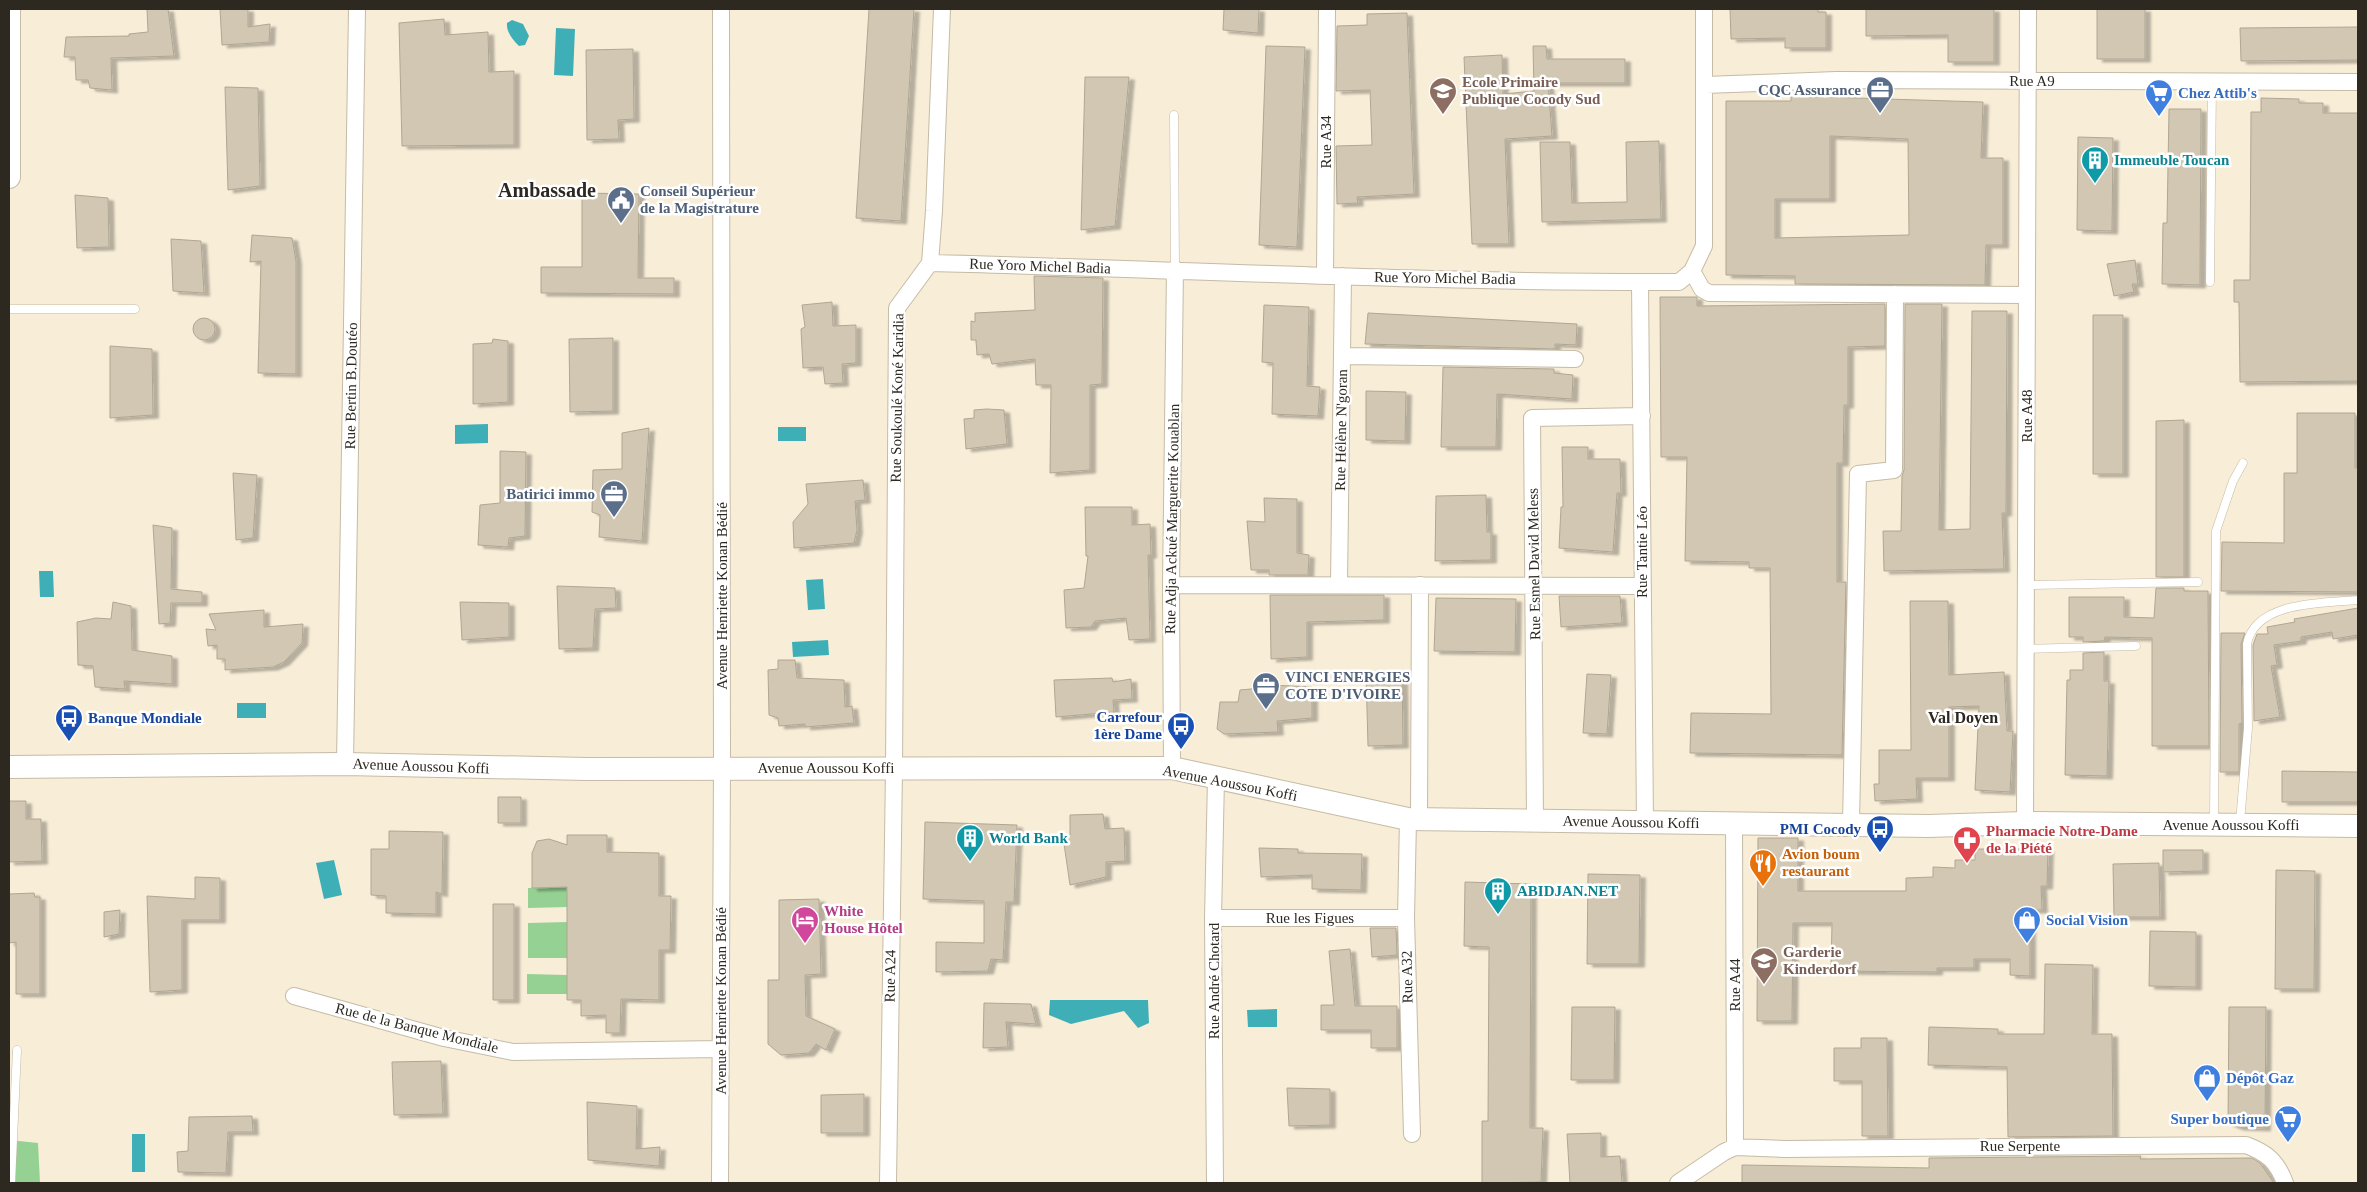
<svg xmlns="http://www.w3.org/2000/svg" width="2367" height="1192" font-family="'Times New Roman',serif">
<style>
.green{fill:#94d192}
.water{fill:#3fafb7}
.building{fill:#d1c7b2;stroke:#b0a692;fill-rule:evenodd;filter:url(#shadow)}
.lines{fill:none;stroke-linecap:round;stroke-linejoin:round}
.lane-casing{stroke:#c5bba6;stroke-width:9}
.street-casing{stroke:#c5bba6;stroke-width:18}
.secondary-casing{stroke:#c5bba6;stroke-width:24}
.lane{stroke:#fff;stroke-width:8}
.street{stroke:#fff;stroke-width:16}
.secondary{stroke:#fff;stroke-width:22}
.labels{text-anchor:middle;stroke-width:5;stroke-linejoin:round;paint-order:stroke}
.street-label{font-size:15px;fill:#2d2921;stroke:#fff}
.education-label{font-size:15px;font-weight:bold;fill:#785e54;stroke:#fff;text-anchor:start}
.service-label{font-size:15px;font-weight:bold;fill:#4e5e75;stroke:#fff;text-anchor:end}
.shop-label{font-size:15px;font-weight:bold;fill:#366cbe;stroke:#fff;text-anchor:start}
.culture-label{font-size:15px;font-weight:bold;fill:#0d838f;stroke:#fff;text-anchor:start}
.transit-label{font-size:15px;font-weight:bold;fill:#164399;stroke:#fff;text-anchor:end}
.health-label{font-size:15px;font-weight:bold;fill:#be3a42;stroke:#fff;text-anchor:start}
.food-label{font-size:15px;font-weight:bold;fill:#c56008;stroke:#fff;text-anchor:start}
.hotel-label{font-size:15px;font-weight:bold;fill:#b23c85;stroke:#fff;text-anchor:start}
.neighbourhood-label{font-size:16px;font-weight:bold;fill:#2d2921;stroke:#fff}
.district-label{font-size:20px;font-weight:bold;fill:#2d2921;stroke:#fff}
</style>
<defs>
<filter id="shadow"><feDropShadow dx="5.5" dy="3" stdDeviation="1" flood-color="#0004"/></filter>
</defs>
<rect width="100%" height="100%" fill="#f8edd7"/>
<path class="green" d="M567,887l1,20 -40,1v-20z
M568,922l-1,36h-39v-35z
M527,974l40,1v19h-40z
M9,1140l29,3 2,40h-31z"/>
<path class="water" d="M512,20l11,4 6,12 -4,9 -6,1c-6,-6 -13,-14 -12,-23z
M556,28l19,1 -2,47 -19,-1z
M488,424v19l-33,1v-19z
M778,427h28v14h-28z
M39,571h14l1,26h-14z
M823,579l2,30 -17,1 -2,-30z
M828,640l1,15 -36,2 -1,-15z
M237,703h29v15h-29z
M334,860l8,35 -18,4 -8,-36z
M1050,1000h98l1,23 -11,5 -14,-17 -53,13 -22,-9z
M1277,1009v18h-29l-1,-17z
M132,1134h13v38h-13z"/>
<path class="building" d="M147,9h21l6,47 -63,2 1,32 -22,-2 -2,-8h-12l-1,-23h-11l2,-20 63,-1v-2l19,-2z
M220,9h28v18l22,-3 -1,18 -47,3z
M869,9h45l-13,212 -45,-3z
M1224,9h35l-1,24 -35,-3z
M1730,9h88v3h8v36h-41v-10l-54,1z
M1866,9h128v53h-46v-27l-82,1z
M2097,9h48v50h-48z
M1407,13l7,181 -57,3 1,6 -21,1 -1,-58 36,-1 -2,-55 -34,1 1,-65 30,-1v-11z
M444,19l1,16 43,-3 1,40 25,-1v74l-112,1 -3,-123z
M2358,27v33l-117,1 -1,-33z
M1266,46l39,1 -8,200 -38,-2z
M1533,46h13l1,13h78v24h-77l4,53 -47,3 4,105h-37l-8,-187 38,-2 1,39 31,-3z
M633,49l1,70 -16,1 1,19 -32,1 -1,-90z
M1085,77h44l-14,149 -34,4z
M225,87l33,1 2,98 -32,4z
M1791,96l192,6 -2,56h22v87h-17l-1,40 -190,-1v-8l-69,-1v-174h65zM1830,136l78,3 1,96 -134,3v-39h55z
M2261,98l38,1v4h24v10h35v268l-118,1 -1,-80h-5v-22h16l1,-168h10z
M2169,109h32l-1,176 -38,-1 1,-61h4z
M2078,137l35,1 -1,93 -35,-1z
M1659,141l2,78 -119,3 -2,-80h30l2,61 55,-1 -1,-60z
M582,193l57,1 -1,84h36v16l-133,-1v-26h41z
M75,195l33,3 1,49 -32,1z
M252,235l40,3 4,23v113l-38,-1 3,-112 -11,1z
M171,239l30,2 3,52 -31,-2z
M2135,260l3,24h-6l2,8 -20,4 -7,-32z
M1034,276l69,2 -1,106 -12,1v85l-40,3 1,-88h-15l-1,-26 -43,5 -3,-10 -12,1 -1,-15h-5v-19l4,1v-9l60,-3z
M1660,297h37v9l188,-2v42l-37,1v58h-4l-1,58h-6v119h9l-4,173 -152,-2 1,-40 80,1 -1,-146h-21v-6l-64,-1 2,-104h-26z
M832,302l1,24 23,-1v38l-14,1 1,19 -18,1 -2,-17 -20,1 -2,-39 4,-2 -3,-22z
M1905,304h37l-3,226 31,-1 2,-218h35l-1,202h-4l2,56 -120,2 -1,-40h18l1,-55 2,-6z
M1264,305l45,2 -2,79 13,1 -2,29 -46,-2 1,-51 -11,-1z
M1368,313l209,11 -1,21 -21,-1v5l-190,-5z
M2093,315h30v159h-30z
M193 329a11 11 0 1 1 22 0a11 11 0 1 1-22 0Z
M613,338v73l-43,1 -1,-73z
M493,339l15,2v61l-35,2v-60l19,-1z
M110,346l42,3 1,66 -43,3z
M1443,367l111,2v4l19,2 -1,24 -75,-5 -1,53h-55z
M1366,391l40,1 -1,49 -39,-1z
M987,409l17,1 3,34 -41,5 -2,-30 10,-1v-8z
M2297,413h58v55h3v124l-137,-1 1,-49 62,1v-70h13z
M2184,420v157h-28v-156z
M649,428l-7,113 -43,-4 1,-22 -8,-3 1,-42 29,-1v-36z
M1562,447h26v12h32l1,34h-4l-4,59 -54,-4 2,-41h2z
M500,451l26,1 -1,84 -16,2 -1,9 -30,-2 2,-40 20,-2z
M233,473l24,2 -4,63 -17,2z
M863,480l2,20 -10,1 2,29 -3,13 -60,5 -1,-26 15,-18 -2,-20z
M1486,495l1,37h4v28l-56,1 1,-65z
M1264,498l33,1v54l12,2 -1,20h-39v-5h-18l-4,-49 18,1z
M1085,507h47v18l18,-1 1,31h-3l2,84 -21,1 -3,-22 -31,3 -4,6 -25,1 -2,-38 20,-2 4,-32h-2z
M153,525l19,3 -1,61 31,3v11h-31l-1,20 -11,1z
M557,586l58,2 1,20 -21,1 -2,39 -34,1z
M2156,588h28v3h24l1,155h-57v-108l-47,-1 -1,4 -21,1v-5h-14v-40h55v20l30,1z
M1270,595h114v25l-77,2v35l-36,2z
M1559,596h61l2,27 -61,4z
M1436,598l80,1 -1,53 -81,-1z
M1910,601h38l1,74 55,-3 3,59h6l-3,61 -35,-2 4,-84 -30,1v71h-33l1,21 -42,2 -1,-17h5v-34h32z
M113,602l18,4 1,44 40,6v28l-48,-3 1,8 -30,-2 -2,-21 -15,-1 -1,-43 19,-4 15,1z
M460,602l49,1v34l-47,3z
M2358,608v27l-25,4 -1,-7 -31,5v4l-27,4 3,20 -6,1 9,51 -26,4 -1,-76 4,-11h11l-1,-7 28,-5 -1,-3z
M264,610v17l39,-3 -1,19 -18,19 -11,5 -48,3v-11h-8v-14l-9,1 -2,-17 10,1 -7,-16z
M2221,633h24l-4,11 1,79 -3,1v48h-19z
M2104,652v29h5l-2,95 -42,-1 2,-95h3v-10h13v-17z
M778,660h17l2,18 47,2 1,27 7,-1 2,17 -49,4v-3l-26,2 -1,-8 -9,-3 -1,-45 10,-1z
M1402,672l1,73 -35,1 -2,-73z
M1587,674l24,1 -4,59 -24,-1z
M1112,678l1,4 18,-3 1,20 -19,1 1,12 -58,5 -2,-37z
M1271,685l41,2v31l-35,3 1,11 -54,2 -7,-5 3,-27h18l2,-12 32,-3z
M2282,771l76,1v30h-76z
M498,797h23v26h-23z
M9,801h17v18h15l1,42 -33,1z
M1103,814l2,15 19,-1 1,33 -19,1v15l-36,8 -7,-48 7,-2v-20z
M925,822l92,3 -3,77h-8l-3,58 -12,-1 -3,12 -52,1v-30l48,1v-42l-61,-2z
M389,831l54,1 -1,62 -6,-2v22l-50,-1v-17l-15,-1v-46h18z
M567,835h40v17l52,1v43h12l-1,54h-11v50l-38,-1 -1,34h-14v-18l-25,1v-16h-14v-113l-35,1v-35l5,-12 12,-2 18,6z
M1758,838h40v53h108v-13l27,-1v-10l22,1v-8h20v-11h73l-1,37h-6l1,24h-12v66l-20,-1v-16h-36v9h-37v4l-106,-1 1,-48h-39l-1,98h-35z
M1259,848l39,1v4l64,1 -1,36 -49,-1v-14l-51,2z
M2163,850h40v21l-40,1z
M2159,863l1,54h-46l-1,-53z
M2276,870l39,1 -1,118h-39z
M1588,874l52,1 -1,89h-52z
M195,877l25,1v42h-38v70l-32,2 -3,-96 48,3z
M1465,882l66,2 -1,244h13l-2,54 -59,1v-62h6l1,-174 -25,-1z
M34,893l1,4h5v97h-24v-52l-7,1v-49z
M819,899l2,75 -16,1 1,41 29,13 -9,21 -10,-6 -7,9 -28,2 -13,-11v-64h11v-80z
M493,904h21v96h-21z
M120,910l-1,24 -15,3v-25z
M1370,928h26l1,27 -25,2z
M2150,931l46,1v55l-47,-1z
M1350,949l5,57h42v42h-26v-18h-50v-25h13l-5,-54z
M2045,964l48,1 -1,69h20l1,102 -105,1 -1,-70 -79,-2 1,-38 69,2v5h46z
M984,1003l47,1 5,20 -30,-2 2,25 -25,1z
M1572,1007h43l-1,73h-43z
M2229,1007h37l-1,121 -27,-1 -10,-4z
M1861,1038h26l1,98h-26v-55h-28v-33h27z
M441,1061l2,53 -49,1 -2,-53z
M1287,1088l43,1v36l-41,1z
M864,1094v39h-43v-38z
M587,1102l50,4 -1,43 24,-2 -1,19 -71,-6z
M252,1116l1,16h-25l-2,41 -48,-1 -1,-20 11,-1 1,-34z
M1601,1133v24l19,-1 2,27h-52l-3,-49z
M2141,1156l-1,3 112,-1 8,5 14,20h-532v-18l187,3v-10z"/>
<g class="lines">
<g class="lane-casing">
<path id="lane" d="M1174,115l1,154
M2210,282l2,-200
M9,309h126
M2026,585l172,-3
M2026,649l110,-3
M2240,822l8,-94 -1,-84c8,-43 77,-41 111,-44
M2214,823l2,-292 17,-50 10,-18
M11,1183l6,-133"/>
</g>
<g class="street-casing">
<path id="street" d="M1705,85l131,-5 522,2
M930,263c249,6 499,20 749,19l13,-11 12,-25v-237
M1692,271l10,18 7,4 318,2
M1325,276l2,-267
M1640,282l5,541
M1343,356l232,3
M1339,584l4,-308
M1171,585l471,1
M345,764l12,-755
M1172,768l-1,-183 4,-316
M1419,818l1,-233
M1408,819l-2,99 6,216
M1535,820l-3,-402 110,-2
M2025,823l3,-814
M1734,824l1,323
M1851,824l7,-350 36,-4 1,-176
M1213,918h193
M294,996l150,42 69,14 207,-3
M720,1183l2,-416 -1,-758
M888,1183l6,-414 3,-461 33,-45 4,-52 8,-202
M1215,1183l-2,-265 3,-140
M1678,1183l46,-31 11,-5 51,2 460,-4c21,8 31,16 39,38"/>
</g>
<g class="secondary-casing">
<path id="secondary" d="M9,177v-168
M9,767l336,-3 242,5 585,-1 236,51 520,7 97,-3 333,3"/>
</g>
<use href="#lane" class="lane"/>
<use href="#street" class="street"/>
<use href="#secondary" class="secondary"/>
</g>
<defs>
<g id="office-pin" transform="scale(1.4375)"><path d="M0 17L-7.5 6A9.5 9.5 0 1 1 7.5 6Z" fill="#5c6f8a" stroke="#fff"/><path d="M-6-3h4V-5.5h4V-3h4V5H-6ZM-1-4.5V-3h2v-1.5ZM-6 0V1H6V0Z" fill="#fff"/></g>
<g id="school-pin" transform="scale(1.4375)"><path d="M0 17L-7.5 6A9.5 9.5 0 1 1 7.5 6Z" fill="#8d6e63" stroke="#fff"/><path d="M0-5L7-2L0 1L-7-2ZM-4 1L0 2.5L4 1V4Q0 6-4 4Z" fill="#fff"/></g>
<g id="supermarket-pin" transform="scale(1.4375)"><path d="M0 17L-7.5 6A9.5 9.5 0 1 1 7.5 6Z" fill="#3f7fe0" stroke="#fff"/><path d="M-6-5.5h2.5l.6 2H6L4.5 2H-2.5L-4.4-4H-6ZM-1.5 3.2a1.3 1.3 0 1 0 .1 0ZM3 3.2a1.3 1.3 0 1 0 .1 0Z" fill="#fff"/></g>
<g id="building-pin" transform="scale(1.4375)"><path d="M0 17L-7.5 6A9.5 9.5 0 1 1 7.5 6Z" fill="#0f9aa8" stroke="#fff"/><path d="M-4-6H4V6H1V3H-1V6H-4ZM-2.5-4.3h1.7v1.8h-1.7ZM.8-4.3h1.7v1.8H.8ZM-2.5-1h1.7V.8h-1.7ZM.8-1h1.7V.8H.8Z" fill="#fff"/></g>
<g id="civic-pin" transform="scale(1.4375)"><path d="M0 17L-7.5 6A9.5 9.5 0 1 1 7.5 6Z" fill="#5c6f8a" stroke="#fff"/><path d="M-.6-6.5H3V-4.5H.6V-3L4-1V1h2V6H-6V1h2V-1L-.6-3ZM-1.2 2.5V6h2.4V2.5Z" fill="#fff"/></g>
<g id="bus-pin" transform="scale(1.4375)"><path d="M0 17L-7.5 6A9.5 9.5 0 1 1 7.5 6Z" fill="#1a4fb4" stroke="#fff"/><path d="M-5-6H5V4H4V6H2V4H-2V6H-4V4H-5ZM-3.5-4V0h7V-4ZM-3.5 1.2v1.5H-2V1.2ZM2 1.2v1.5H3.5V1.2Z" fill="#fff"/></g>
<g id="pharmacy-pin" transform="scale(1.4375)"><path d="M0 17L-7.5 6A9.5 9.5 0 1 1 7.5 6Z" fill="#e0444e" stroke="#fff"/><path d="M-2-6h4v4h4v4h-4v4h-4v-4h-4v-4h4Z" fill="#fff"/></g>
<g id="restaurant-pin" transform="scale(1.4375)"><path d="M0 17L-7.5 6A9.5 9.5 0 1 1 7.5 6Z" fill="#e8710a" stroke="#fff"/><path d="M-5-6h1v4h1v-4h1v4h1v-4h1v5L-1.5 .5V6h-2V.5L-5-1ZM5-6V6H3V1.5H1.5Q1.5-4 5-6Z" fill="#fff"/></g>
<g id="hotel-pin" transform="scale(1.4375)"><path d="M0 17L-7.5 6A9.5 9.5 0 1 1 7.5 6Z" fill="#d1479c" stroke="#fff"/><path d="M-6-4.5h1.5V1H6V5H4.5V3h-9V5H-6ZM-4 0a1.8 1.8 0 1 1 3.6 0ZM.5 0V-2.5h3Q6-2.5 6 0Z" fill="#fff"/></g>
<g id="shop-pin" transform="scale(1.4375)"><path d="M0 17L-7.5 6A9.5 9.5 0 1 1 7.5 6Z" fill="#3f7fe0" stroke="#fff"/><path d="M-5-2.5h2.3a2.7 3.5 0 0 1 5.4 0H5L5.5 6h-11ZM-1.5-2.5h3a1.5 2.3 0 0 0-3 0Z" fill="#fff"/></g>
</defs>
<g fill-rule="evenodd">
<use href="#office-pin" x="1880" y="90"/>
<use href="#school-pin" x="1443" y="91"/>
<use href="#supermarket-pin" x="2159" y="93"/>
<use href="#building-pin" x="2095" y="160"/>
<use href="#civic-pin" x="621" y="200"/>
<use href="#office-pin" x="614" y="494"/>
<use href="#office-pin" x="1266" y="686"/>
<use href="#bus-pin" x="69" y="718"/>
<use href="#bus-pin" x="1181" y="726"/>
<use href="#bus-pin" x="1880" y="829"/>
<use href="#building-pin" x="970" y="838"/>
<use href="#pharmacy-pin" x="1967" y="840"/>
<use href="#restaurant-pin" x="1763" y="863"/>
<use href="#building-pin" x="1498" y="891"/>
<use href="#hotel-pin" x="805" y="920"/>
<use href="#shop-pin" x="2027" y="920"/>
<use href="#school-pin" x="1764" y="961"/>
<use href="#shop-pin" x="2207" y="1078"/>
<use href="#supermarket-pin" x="2288" y="1119"/>
</g>
<g class="labels">
<g class="street-label">
<text x="2032" y="86">Rue A9</text>
<text transform="translate(1326 142) rotate(-90)" y="5">Rue A34</text>
<text transform="translate(1040 266) rotate(2)" y="5">Rue Yoro Michel Badia</text>
<text transform="translate(1445 278) rotate(1)" y="5">Rue Yoro Michel Badia</text>
<text transform="translate(351 386) rotate(-89)" y="5">Rue Bertin B.Doutéo</text>
<text transform="translate(897 398) rotate(-89)" y="5">Rue Soukoulé Koné Karidia</text>
<text transform="translate(2027 416) rotate(-90)" y="5">Rue A48</text>
<text transform="translate(1341 430) rotate(-89)" y="5">Rue Hélène N'goran</text>
<text transform="translate(1172 519) rotate(-89)" y="5">Rue Adja Ackué Marguerite Kouablan</text>
<text transform="translate(1642 552) rotate(-90)" y="5">Rue Tantie Léo</text>
<text transform="translate(1534 564) rotate(-91)" y="5">Rue Esmel David Meless</text>
<text transform="translate(722 596) rotate(-90)" y="5">Avenue Henriette Konan Bédié</text>
<text transform="translate(421 766) rotate(2)" y="5">Avenue Aoussou Koffi</text>
<text x="826" y="773">Avenue Aoussou Koffi</text>
<text transform="translate(1230 783) rotate(11)" y="5">Avenue Aoussou Koffi</text>
<text transform="translate(1631 822) rotate(1)" y="5">Avenue Aoussou Koffi</text>
<text x="2231" y="830">Avenue Aoussou Koffi</text>
<text x="1310" y="923">Rue les Figues</text>
<text transform="translate(890 976) rotate(-89)" y="5">Rue A24</text>
<text transform="translate(1407 977) rotate(-91)" y="5">Rue A32</text>
<text transform="translate(1214 981) rotate(-90)" y="5">Rue André Chotard</text>
<text transform="translate(1735 985) rotate(-90)" y="5">Rue A44</text>
<text transform="translate(721 1001) rotate(-90)" y="5">Avenue Henriette Konan Bédié</text>
<text transform="translate(417 1028) rotate(14)" y="5">Rue de la Banque Mondiale</text>
<text x="2020" y="1151">Rue Serpente</text>
</g>
<g class="education-label">
<text x="1462" y="87">Ecole Primaire<tspan x="1462" dy="17">Publique Cocody Sud</tspan></text>
<text x="1783" y="957">Garderie<tspan x="1783" dy="17">Kinderdorf</tspan></text>
</g>
<g class="service-label">
<text x="1861" y="95">CQC Assurance</text>
<text x="640" y="196" text-anchor="start">Conseil Supérieur<tspan x="640" dy="17">de la Magistrature</tspan></text>
<text x="595" y="499">Batirici immo</text>
<text x="1285" y="682" text-anchor="start">VINCI ENERGIES<tspan x="1285" dy="17">COTE D'IVOIRE</tspan></text>
</g>
<g class="shop-label">
<text x="2178" y="98">Chez Attib's</text>
<text x="2046" y="925">Social Vision</text>
<text x="2226" y="1083">Dépôt Gaz</text>
<text x="2269" y="1124" text-anchor="end">Super boutique</text>
</g>
<g class="culture-label">
<text x="2114" y="165">Immeuble Toucan</text>
<text x="989" y="843">World Bank</text>
<text x="1517" y="896">ABIDJAN.NET</text>
</g>
<g class="transit-label">
<text x="1162" y="722">Carrefour<tspan x="1162" dy="17">1ère Dame</tspan></text>
<text x="88" y="723" text-anchor="start">Banque Mondiale</text>
<text x="1861" y="834">PMI Cocody</text>
</g>
<g class="health-label">
<text x="1986" y="836">Pharmacie Notre-Dame<tspan x="1986" dy="17">de la Piété</tspan></text>
</g>
<g class="food-label">
<text x="1782" y="859">Avion boum<tspan x="1782" dy="17">restaurant</tspan></text>
</g>
<g class="hotel-label">
<text x="824" y="916">White<tspan x="824" dy="17">House Hôtel</tspan></text>
</g>
<g class="neighbourhood-label">
<text x="1963" y="723">Val Doyen</text>
</g>
<g class="district-label">
<text x="547" y="197">Ambassade</text>
</g>
</g>
<rect width="2367" height="1192" fill="none" stroke="#2d2921" stroke-width="20"/>
</svg>
